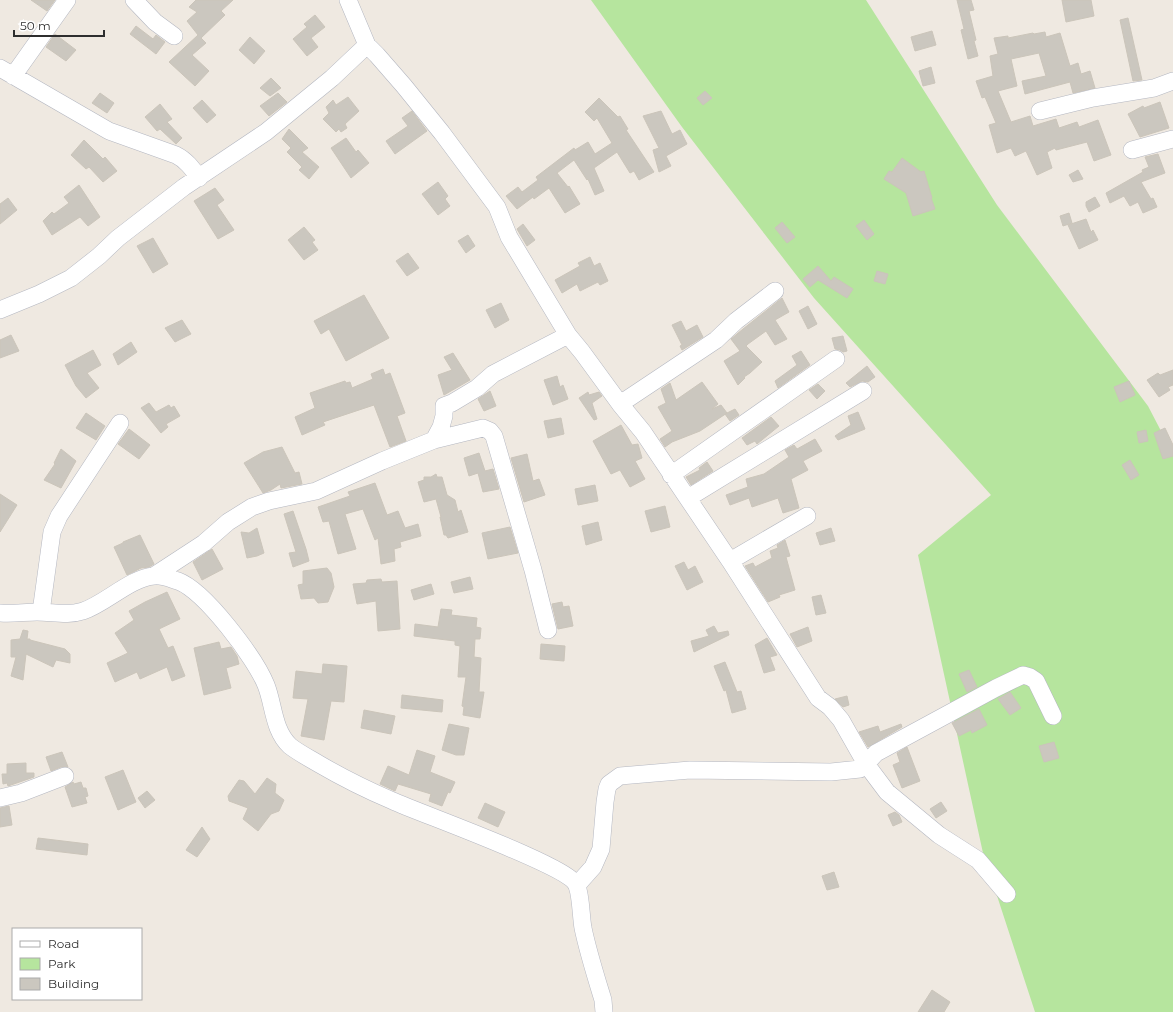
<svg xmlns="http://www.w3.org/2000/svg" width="1173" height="1012" font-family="Montserrat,sans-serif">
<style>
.green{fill:#b6e59e}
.building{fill:#cbc7bf;stroke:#cbc5ba}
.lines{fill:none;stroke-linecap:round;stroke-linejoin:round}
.minor-casing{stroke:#b4b7c1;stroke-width:18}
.minor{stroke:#fff;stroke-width:17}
</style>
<rect width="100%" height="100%" fill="#efe9e1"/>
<path class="green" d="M591,0h275l131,205 151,201 25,48v558h-138l-52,-159 -65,-298 73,-60 -177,-197 -132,-171z"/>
<path class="building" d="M31,0h24l-8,11z
M196,0h37l-12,11 4,4 -24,23 5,5 -14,12 17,16 -14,15 -26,-24 29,-27 -11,-14 10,-9 -8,-5z
M957,0h14l3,10 -5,1 7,29 -2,1 4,15 -10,3 -7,-29 3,-1z
M1062,0h29l3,16 -28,6z
M315,15l10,12 -14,11 7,9 -11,9 -14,-17 14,-12 -3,-3z
M1128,18l14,62 -9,1 -13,-61z
M136,26l17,13 3,-4 9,7 -9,12 -26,-20z
M932,31l4,14 -21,6 -4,-14z
M1045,32l1,5 14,-4 10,33 8,-3 3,11 9,-3 5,17 -22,5 -3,-11 -45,12 -3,-13 24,-5 -7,-23 -28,6 6,27 -19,5 13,31 19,-6 3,10 23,-7 3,9 18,-6 2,5 19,-7 13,35 -17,6 -7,-19 -31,8 -1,-2 -8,4 5,16 -15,7 -11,-24 -11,5 -4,-8 -14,5 -8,-28 7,-2 -11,-26 -3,1 -6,-17 17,-5 -3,-20 8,-2 -4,-16 14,-2v2l25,-5 1,1z
M55,34l21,16 -10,11 -20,-14z
M250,37l15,14 -11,13 -15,-14z
M931,67l4,16 -12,3 -4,-15z
M271,78l10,10 -11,8 -10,-8z
M705,91l7,7 -9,7 -6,-7z
M100,93l14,10 -7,10 -15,-10z
M278,93l9,9 -18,14 -9,-10z
M348,97l11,14 -14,13 2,4 -6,4 -2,-3 -3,3 -13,-13 6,-6 -3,-6 7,-7 3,5z
M599,98l19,19 2,-1 8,13 -2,1 28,42 -15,8 -5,-9 -4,2 -13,-21 -23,16 10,23 -9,4 -7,-16 -1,1 -13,-20 -17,13 11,14 1,-1 11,18 -15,9 -16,-25 -15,11 -1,-2 -16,12 -11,-13 12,-9 4,5 16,-12 -2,-3 38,-29 1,2 13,-8 7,12 17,-11 -15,-25 -3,3 -9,-9z
M202,100l14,15 -9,8 -14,-15z
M1160,102l9,26 -29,9 -12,-23 15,-8 1,2z
M160,104l12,15 -5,3 15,16 -6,6 -16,-15 -3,2 -12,-14z
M412,111l15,20 -32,23 -9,-13 22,-15 -6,-8z
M661,111l11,23 8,-4 7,14 -21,12 5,10 -12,6 -6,-22 6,-2 -16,-32z
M289,129l19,19 -6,4 17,15 -10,12 -10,-9 3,-3 -15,-15 4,-4 -9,-9z
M346,138l10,14 2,-2 11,13 -18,15 -20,-30z
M84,140l19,19 2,-2 12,14 -14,11 -14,-15 -3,2 -15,-14z
M1158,154l7,19 -24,9 10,17 2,-1 4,9 -14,6 -5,-11 -8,4 -6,-10 -14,7 -4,-10 37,-21 -1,-2 7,-3 -4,-10z
M902,158l19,14 3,-1 8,27h-1l4,11 -22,7 -7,-23 -22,-14 5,-8 3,1z
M1078,170l5,9 -10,3 -4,-7z
M438,182l10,14 -3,3 5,7 -12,9 -16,-21z
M79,185l21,32 -12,9 -8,-9 -28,18 -9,-14 9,-9 2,2 15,-11 -5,-6z
M215,188l9,12 -7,5 17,25 -16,9 -24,-38z
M1095,197l5,9 -11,6 -3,-6v-4z
M8,198l9,12 -17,14v-20z
M1069,213l3,10 -9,3 -3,-10z
M1086,219l5,13 2,-2 5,10 -19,9 -11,-24z
M864,220l10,14 -7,6 -11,-14z
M782,222l13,15 -8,6 -12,-15z
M523,224l12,16 -8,6 -10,-17z
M304,227l11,13 -3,2 6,8 -14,10 -16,-20z
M468,235l7,11 -9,7 -8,-12z
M153,238l15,26 -15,9 -16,-27z
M408,253l11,15 -12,8 -11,-15z
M590,257l4,9 6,-3 8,18 -8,4 -2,-3 -18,9 -3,-7 -15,9 -7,-13 25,-14 -2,-3z
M818,266l13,15 3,-4 19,12 -6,9 -29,-18 -8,7 -7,-8z
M877,271l11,3 -3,10 -11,-3z
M364,295l25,43 -43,23 -17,-32 -8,5 -7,-13z
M782,298l7,14 -14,8 12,19 -12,6 -9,-14 -18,13 -2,2 16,16 -12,11 -6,4 1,1 -7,7 -14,-24 16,-10 -9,-12 12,-10z
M501,303l8,17 -14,8 -9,-18z
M808,306l9,18 -9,5 -9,-18z
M182,320l9,14 -16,8 -10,-14z
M681,321l5,10 11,-6 6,12 -21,13 -2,-4 2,-1 -10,-20z
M11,335l8,16 -19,7v-18z
M843,336l4,15 -4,1 -3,-2 -5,-1 -3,-11z
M131,342l6,10 -19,13 -5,-11z
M93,350l8,15 -14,8 12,15 -13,10 -10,-12 -11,-21z
M801,351l9,14 -32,23 -3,-7 22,-16 -5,-9z
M453,353l17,27 -26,15 -6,-20 14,-5 -8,-13z
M867,366l8,11 -7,5 -6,-1 -12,6 -4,-4z
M383,369l2,6 5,-2 15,40 -8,3 9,25 -16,6 -16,-42 -51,17 2,3 -23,10 -7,-18 20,-9 -5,-15 35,-12 1,2 4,-1 2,6 21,-9 -2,-5z
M1173,370v15l-5,2 2,3 -11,7 -12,-17 11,-7 2,2z
M557,376l3,11 3,-2 5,14 -15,6 -9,-25z
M1129,381l6,14 -15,7 -6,-15z
M702,382l16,22 -6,5 9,-4 6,8 -27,18 -28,11 -7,5 -5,-8 12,-8 -14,-24 8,-4 -5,-14 9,-6 6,17z
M818,384l7,7 -8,8 -8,-9z
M490,391l6,15 -12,5 -6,-12z
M588,392l1,3 10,-3 3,4 -10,7 5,16 -3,1 -15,-22z
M149,403l7,9 13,-7 2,3 3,-2 6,10 -14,8 2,3 -7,6 -20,-25z
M735,409l4,6 -9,6 -5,-7z
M858,412l7,17 -27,11 -3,-4 16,-11 -3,-9z
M86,413l19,13 -9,14 -20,-12z
M771,417l8,9 -22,18 -2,-3 -8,4 -5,-7z
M561,418l3,16 -16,4 -4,-17z
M621,425l11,20 6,-1 4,14 -7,3 10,18 -15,8 -10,-17 -9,4 -18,-33z
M1165,428l8,17v11l-10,3 -9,-26z
M129,429l21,16 -11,14 -21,-15z
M1146,430l2,11 -9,2 -2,-11z
M815,439l7,12 -19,10 5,9 -17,9 8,29 -16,5 -5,-15 -26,9 -3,-9 -19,7 -4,-10 22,-8 -2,-8 18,-5 25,-17 -4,-7 9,-5 3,4z
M282,447l13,26 4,-1 3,12 -21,4 -1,-4 -9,6 -8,3 -19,-30 19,-11z
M61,449l15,12 -15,27 -17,-8 11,-16 -1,-1z
M479,453l6,18 8,-2 6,20 -16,3 -5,-19 -9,3 -5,-18z
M527,454l6,27 6,-2 6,16 -21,7 -13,-44z
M1130,460l9,15 -8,5 -9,-15z
M707,462l6,9 -22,14 -5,-8 14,-7 -1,-2z
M436,474l1,3h5l5,18 8,5 3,12 3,-2 7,22 -20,6 -2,-3h-2l-4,-18h1l-5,-18 -12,3 -6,-20 6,-2v-3h7z
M375,483l12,32 11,-4 7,17 13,-4 3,12 -21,6 1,5 -7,2 1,12 -14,3 -3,-26 -3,2 -12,-31 -18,5 11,35 -18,5 -9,-33 -6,1 -5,-15 32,-11 -2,-4z
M595,485l3,16 -20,4 -3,-16z
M0,494l17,11 -17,27z
M665,506l5,21 -19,5 -6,-21z
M293,511l13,38 3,12 -16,6 -4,-14 7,-1 -12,-38z
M598,522l4,18 -16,5 -4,-19z
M510,527l8,26 -30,6 -6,-26z
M257,528l7,25 -7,3 -10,2 -6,-26 8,1z
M831,528l4,13 -15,4 -4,-12z
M140,535l14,29 -5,3 -8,1 -14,7 -13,-28 9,-4v-1z
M785,540l5,16 -4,1 9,33 -16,5 1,2 -12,5 -23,-36 8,-3 2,4 17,-9 -2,-7 8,-3 -1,-3z
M212,549l11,20 -21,11 -9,-18z
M684,562l4,8 7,-4 8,16 -16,8 -12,-24z
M327,568l4,5 3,14 -6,15 -10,1 -4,-5 -13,1 -3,-14 5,-1v-13z
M470,577l3,12 -19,4 -3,-11z
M381,579l1,3 15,-1 3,48 -22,2 -2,-30 -19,3 -4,-20 13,-1 1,-3z
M431,584l3,10 -20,6 -3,-10z
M167,592l13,27 -21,10 9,19 5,-2 12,30 -13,5 -5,-14 -27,12 -3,-7 -22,10 -8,-19 21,-10 -13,-20 19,-13 -5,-9 16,-9z
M821,595l5,18 -10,2 -4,-18z
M562,602l1,5 6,-1 4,20 -15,3 -6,-25z
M441,609l11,1 -1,5 26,3 -1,9 5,1 -1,11h-5l-1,18 7,1 -2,34h5l-4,26 -17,-3 1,-8 -2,-1 4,-29h-8l2,-31 -5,-1v-4l-41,-5 1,-12 23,3z
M714,626l4,7 10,-2 1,4 -35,17 -3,-11 18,-5 -3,-6z
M808,627l4,14 -15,6 -7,-13z
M23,630l5,1 -1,8h3v1l35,9 5,5v9l-14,-3 -3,7 -27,-13 -3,26 -12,-4 5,-19h-5v-17l9,-1z
M767,638l10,17 -7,2 5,13 -11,3 -9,-28z
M219,642l2,7 10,-2 6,9 2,8 -13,4 5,20 -27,7 -10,-47z
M541,644l24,2 -1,15 -24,-2z
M725,662l12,30 4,-1 5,18 -14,4 -6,-23 -2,1 -10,-25z
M323,664l24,2 -3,36 -13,-1 -7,39 -23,-4 7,-37 -15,-1 3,-27 26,3z
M969,670l8,17 -10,5 -8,-18z
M1010,692l11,16 -11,7 -12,-16z
M402,695l41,5 -1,12 -41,-4z
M847,696l2,9 -6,2 -8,-8z
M979,709l8,16 -15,8 -1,-3 -12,6 -7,-13z
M364,710l31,6 -4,18 -30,-6z
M449,724l20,4 -5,27h-8l-14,-5z
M901,724l1,3 -34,20 -9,-15 19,-6 2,6z
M1054,742l5,16 -15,4 -5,-16z
M907,747l13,34 -18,7 -9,-23 7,-3 -3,-9z
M417,750l18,6 -5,16 25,10 -5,11 -2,-1 -6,14 -13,-5 2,-7 -33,-10 -3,7 -15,-7 8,-18 21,9z
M62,752l6,15h-7l-10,4 -5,-14z
M26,763v10h8v4l-26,9 -1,-3 -4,1 -1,-10h5v-10z
M123,770l13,32 -18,8 -13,-33z
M267,778l9,6 -1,9 9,7 -5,11 -8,3 -13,17 -15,-12 5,-11 -19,-7 -1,-5 11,-16 5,1 11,13z
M73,782l1,2 7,-2 2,6h3l2,8 -3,1 2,6 -15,4 -7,-20z
M147,791l8,9 -10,8 -7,-10z
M941,802l6,9 -11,7 -6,-9z
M485,803l20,9 -7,15 -20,-9z
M9,806l3,19 -12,2v-19z
M895,812l4,3 3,7 -9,4 -5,-11z
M202,827l8,12 -13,18 -11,-7z
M38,838l50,6 -1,11 -51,-6z
M834,872l5,15 -12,3 -5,-14z
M932,990l18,12 -6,10h-26z"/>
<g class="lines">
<g class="minor-casing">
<path id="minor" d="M134,0l21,22 19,14
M348,0l19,45 10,10 27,31 38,47 55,74 12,30 59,98 14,17 38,52 23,28 87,129 88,137 12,9 11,13 25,44 21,28 52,43 39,25 29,34
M0,68l109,63 67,24c10,5 16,13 23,23
M13,76l54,-76
M1040,111l53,-13 61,-10 19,-7
M1132,150l41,-11
M0,310l39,-16 32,-16 28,-22 19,-18 66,-51 82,-55 66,-54 35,-33
M620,404l96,-64 20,-19 39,-30
M434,440l49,-12 7,3 4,5 39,134 15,60
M671,475l165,-116
M688,498l175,-107
M730,561l77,-45
M155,575l49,-32 24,-21 24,-15 17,-6 47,-10 66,-30 52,-21 7,-13 3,-11v-10l8,-3 25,-15 16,-14 75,-39
M41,612l11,-80 7,-16 61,-93
M0,613c13,1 25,-1 37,-1 16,0 31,4 46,-1 22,-7 47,-33 71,-35 7,-1 17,3 24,5 27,10 77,77 88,104 8,20 7,45 24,61 9,7 19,12 29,18 24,14 48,26 74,37 28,13 177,65 184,85 4,10 4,31 6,42 5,24 13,49 20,72l1,12
M0,798l21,-5 44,-17
M577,885l16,-18 8,-18 4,-47 2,-13 2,-5 11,-8 70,-6 141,2 29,-3 6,-5 10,-11 120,-65 27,-13 7,2 6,4 17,35"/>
</g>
<use href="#minor" class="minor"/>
</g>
<rect x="12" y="928" width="130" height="72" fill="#ffffff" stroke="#ababab"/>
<rect x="20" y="941" width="20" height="6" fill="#ffffff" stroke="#ababab"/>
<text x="48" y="948" font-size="12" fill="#2e2e2e">Road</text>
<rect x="20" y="958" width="20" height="12" fill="#b6e59e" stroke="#ababab"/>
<text x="48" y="968" font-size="12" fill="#2e2e2e">Park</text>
<rect x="20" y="978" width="20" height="12" fill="#cbc7bf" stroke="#ababab"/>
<text x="48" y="988" font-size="12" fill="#2e2e2e">Building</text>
<path d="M14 30v6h90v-6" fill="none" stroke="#2e2e2e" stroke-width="2"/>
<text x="20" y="30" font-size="12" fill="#2e2e2e" stroke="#ffffff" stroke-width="3" paint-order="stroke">50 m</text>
</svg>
